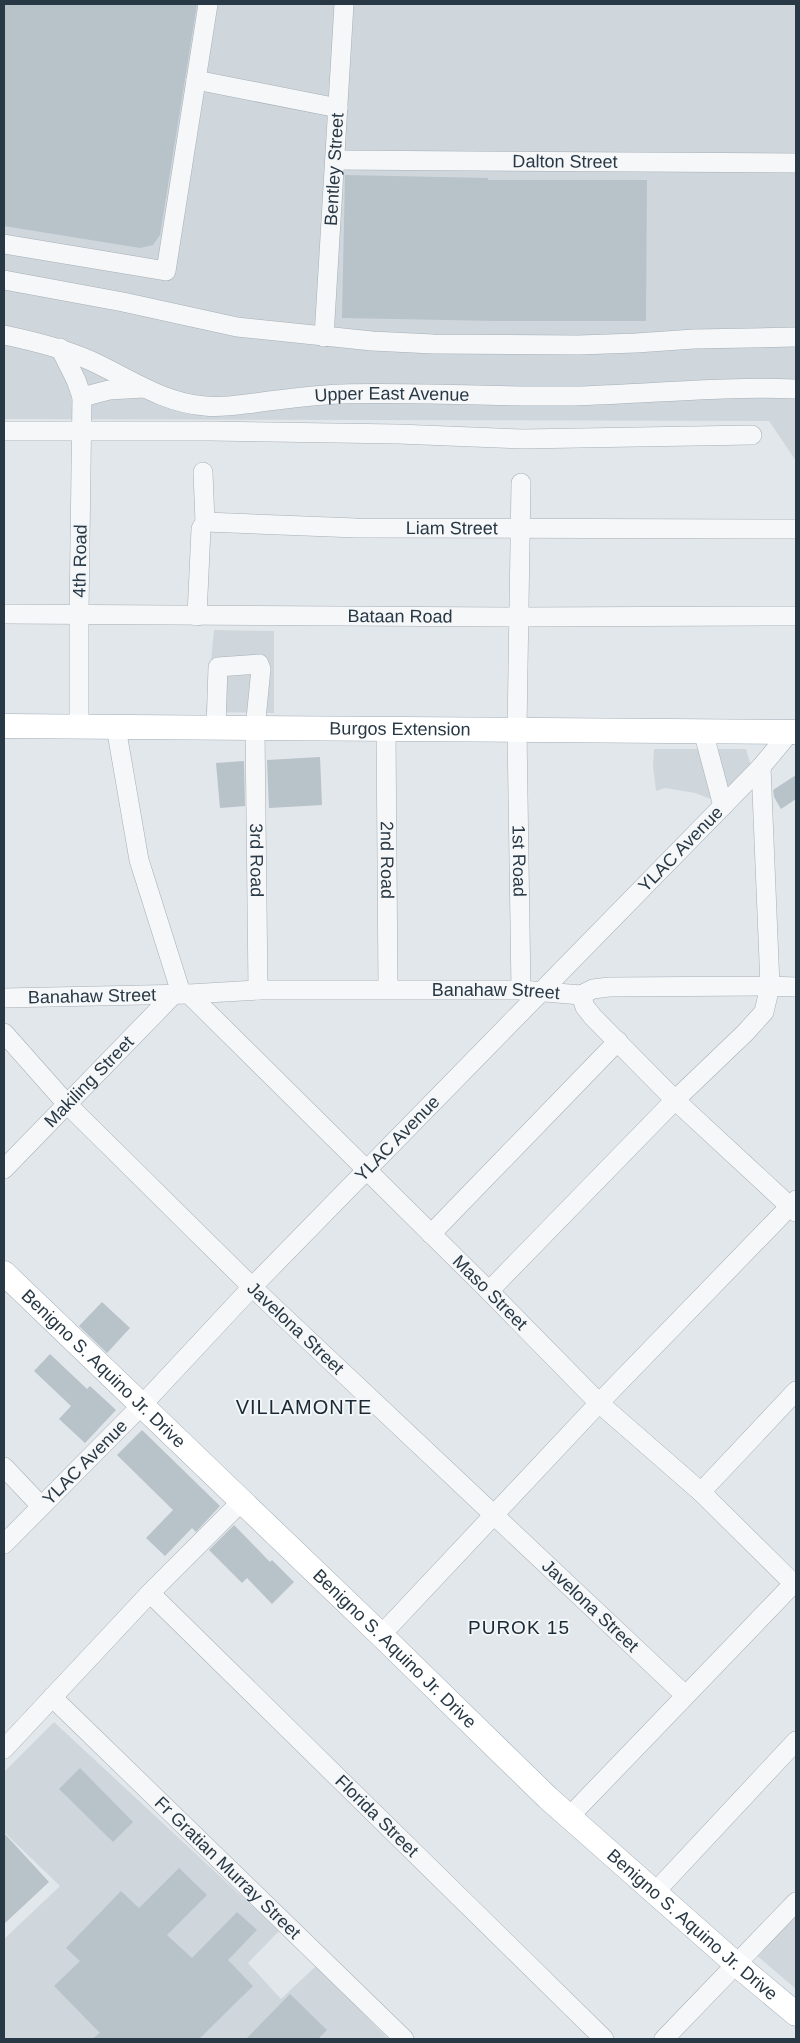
<svg xmlns="http://www.w3.org/2000/svg" width="800" height="2043" font-family="Arial,sans-serif">
<style>
.built{fill:#cfd7dd}
.building{fill:#b8c2c9}
.lines{fill:none;stroke-linecap:round;stroke-linejoin:round}
.minor-casing{stroke:#a6afb6;stroke-width:20}
.major-casing{stroke:#a0aeb8;stroke-width:25}
.minor{stroke:#f5f7f9;stroke-width:19}
.major{stroke:#fff;stroke-width:24}
.labels{text-anchor:middle;stroke-width:4;stroke-linejoin:round;paint-order:stroke}
.street-label{font-size:18px;fill:#283844;stroke:#f2f6f8}
.neighbourhood-label{font-size:19px;letter-spacing:1px;fill:#1b2935;stroke:#f2f6f8}
.quarter-label{font-size:20px;letter-spacing:1px;fill:#1b2935;stroke:#f2f6f8}
</style>
<rect width="100%" height="100%" fill="#e2e7eb"/>
<path class="built" d="M4,4h792v457l-27,-40 -765,-2z
M214,630l60,1v82l-68,-1z
M654,749h92l5,17 -35,35 -21,-8 -30,-5 -9,3 -3,-25z
M54,1722l225,209 -31,32 33,36 36,-34 71,74h-384v-100l56,-53 -56,-54v-60z
M796,1912v77l-41,-35z"/>
<path class="building" d="M4,4h193l-37,231 -7,10 -13,3 -136,-22z
M345,175l143,3v2h159l-1,141h-149l-155,-3z
M320,757l2,48 -53,3 -2,-48z
M244,761l1,45 -25,2 -4,-45z
M796,775v24l-15,10 -7,-12 -1,-7z
M102,1302l28,26 -23,25 -28,-27z
M50,1354l37,35 3,-3 26,24 -31,33 -26,-24 12,-13 -37,-35z
M142,1430l78,76 -24,26 -4,-4 -27,28 -19,-18 27,-28 -56,-55z
M234,1525l36,37 2,-2 22,22 -22,22 -25,-26 -5,5 -33,-33z
M80,1768l53,54 -20,20 -54,-53z
M4,1833l45,49 -45,42z
M179,1868l28,27 -40,40 25,23 45,-46 20,18 -29,30 25,26 -54,53h-107l8,-6 -46,-47 26,-25 -14,-13 55,-57 18,17z
M290,1994l37,36 -9,9h-72z"/>
<g class="lines">
<g class="minor-casing">
<g id="minor">
<path d="M196,80l142,28"/>
<path id="s1" d="M335,160l461,3"/>
<path d="M4,244l162,27 42,-267"/>
<path d="M4,280l119,22 114,25 135,14 61,3 146,1 57,-2 58,-4 102,-2"/>
<path id="s2" d="M4,335c29,6 58,13 85,25 38,17 73,43 116,46 16,2 33,-1 49,-3 29,-4 58,-8 88,-9 77,-2 154,3 231,2 75,-2 149,-10 223,-7"/>
<path id="s3" d="M324,337l20,-333"/>
<path d="M60,348l16,32 6,17 -3,218v111"/>
<path d="M82,397l27,-7 35,-2"/>
<path d="M4,431h206l188,3 125,5 229,-4"/>
<path d="M203,472l2,50"/>
<path id="s4" d="M521,483l-4,247 4,260"/>
<path id="s5" d="M4,614l515,3 277,-1"/>
<path id="s6" d="M197,616l4,-87 4,-7 151,6 440,1"/>
<path d="M116,727l23,133 42,133"/>
<path id="s7" d="M216,728l2,-61 41,-3 2,5 -6,60 3,261"/>
<path id="s8" d="M386,730l2,259"/>
<path d="M703,731l20,75"/>
<path id="s9" d="M189,994l300,297 110,112 102,89 95,94"/>
<path d="M581,995l4,12 8,10 82,83 121,112"/>
<path id="s10" d="M4,998l185,-4 69,-4h263l60,5 12,-6 16,-2 161,-1 -9,-219"/>
<path id="s11" d="M4,1033l62,70 186,184 433,408"/>
<path id="s12" d="M4,1169l171,-176"/>
<path d="M431,1234l187,-193"/>
<path d="M489,1291l186,-191 70,-67 19,-21 6,-26 26,1"/>
<path d="M4,1467l37,39"/>
<path d="M701,1492l95,-101"/>
<path id="s13" d="M4,1544l138,-139 110,-118 509,-520 29,-35"/>
<path id="s14" d="M150,1593l454,446"/>
<path d="M381,1635l218,-232 197,-203"/>
<path id="s15" d="M52,1697l352,342"/>
<path d="M4,1749l146,-156 91,-91"/>
<path d="M569,1817l227,-236"/>
<path d="M656,1891l140,-150"/>
<path d="M664,2039l132,-137"/>
</g>
</g>
<g class="major-casing">
<g id="major">
<path id="s16" d="M4,726l792,6"/>
<path id="s17" d="M4,1273l377,362 167,163 188,166 60,50"/>
</g>
</g>
<use href="#minor" class="minor"/>
<use href="#major" class="major"/>
</g>
<g class="labels">
<g class="street-label">
<text dy="6" stroke="none"><textPath href="#s1" startOffset="230">Dalton Street</textPath></text>
<text dy="6" stroke="none"><textPath href="#s3" startOffset="168">Bentley Street</textPath></text>
<text dy="6" stroke="none"><textPath href="#s2" startOffset="402">Upper East Avenue</textPath></text>
<text dy="6" stroke="none"><textPath href="#s6" startOffset="342">Liam Street</textPath></text>
<text transform="translate(80 561) rotate(-89)" y="6">4th Road</text>
<text dy="6" stroke="none"><textPath href="#s5" startOffset="396">Bataan Road</textPath></text>
<text dy="6" stroke="none"><textPath href="#s16" startOffset="396">Burgos Extension</textPath></text>
<text dy="6" stroke="none"><textPath href="#s13" startOffset="970">YLAC Avenue</textPath></text>
<text dy="6" stroke="none"><textPath href="#s7" startOffset="299">3rd Road</textPath></text>
<text dy="6" stroke="none"><textPath href="#s8" startOffset="130">2nd Road</textPath></text>
<text dy="6" stroke="none"><textPath href="#s4" startOffset="378">1st Road</textPath></text>
<text dy="6" stroke="none"><textPath href="#s10" startOffset="492">Banahaw Street</textPath></text>
<text dy="6" stroke="none"><textPath href="#s10" startOffset="88">Banahaw Street</textPath></text>
<text dy="6" stroke="none"><textPath href="#s12" startOffset="122">Makiling Street</textPath></text>
<text dy="6" stroke="none"><textPath href="#s13" startOffset="565">YLAC Avenue</textPath></text>
<text dy="6" stroke="none"><textPath href="#s9" startOffset="424">Maso Street</textPath></text>
<text dy="6" stroke="none"><textPath href="#s11" startOffset="415">Javelona Street</textPath></text>
<text dy="6" stroke="none"><textPath href="#s17" startOffset="138">Benigno S. Aquino Jr. Drive</textPath></text>
<text dy="6" stroke="none"><textPath href="#s13" startOffset="115">YLAC Avenue</textPath></text>
<text dy="6" stroke="none"><textPath href="#s11" startOffset="820">Javelona Street</textPath></text>
<text dy="6" stroke="none"><textPath href="#s17" startOffset="542">Benigno S. Aquino Jr. Drive</textPath></text>
<text dy="6" stroke="none"><textPath href="#s14" startOffset="318">Florida Street</textPath></text>
<text dy="6" stroke="none"><textPath href="#s15" startOffset="245">Fr Gratian Murray Street</textPath></text>
<text dy="6" stroke="none"><textPath href="#s17" startOffset="948">Benigno S. Aquino Jr. Drive</textPath></text>
</g>
<g class="neighbourhood-label">
<text x="519" y="1634">PUROK 15</text>
</g>
<g class="quarter-label">
<text x="304" y="1414">VILLAMONTE</text>
</g>
</g>
<rect width="800" height="2043" fill="none" stroke="#283844" stroke-width="10"/>
</svg>
